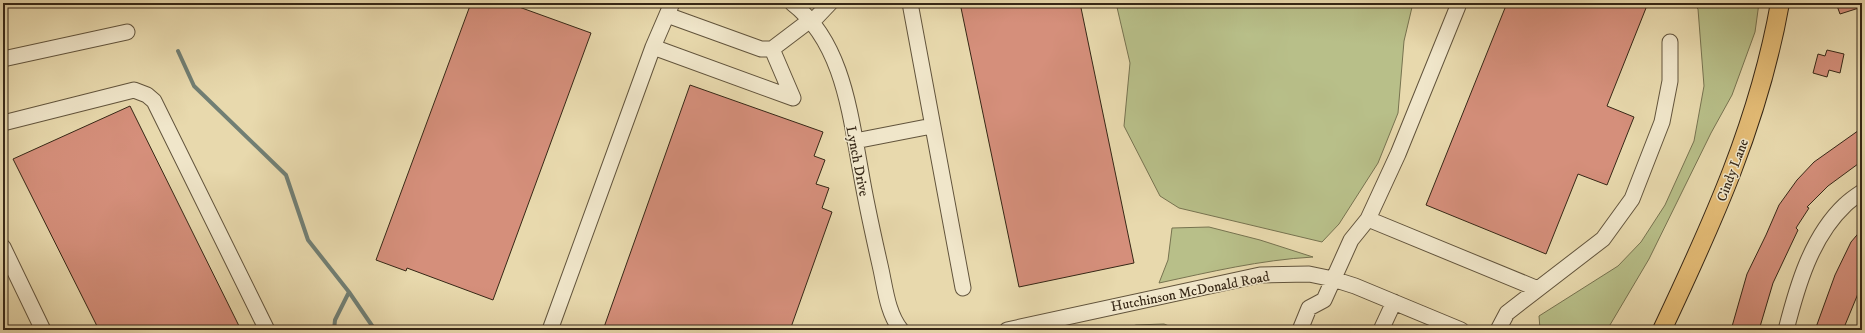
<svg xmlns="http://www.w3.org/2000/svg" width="1865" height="333" font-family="'IM FELL DW Pica',serif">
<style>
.green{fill:#b8bf89;stroke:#777350}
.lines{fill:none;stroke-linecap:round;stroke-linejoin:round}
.stream{stroke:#717f74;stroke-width:4}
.building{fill:#d58f7b;stroke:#362716}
.minor-casing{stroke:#62543c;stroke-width:17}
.major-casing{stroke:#362716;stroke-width:20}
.minor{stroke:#f0e6ca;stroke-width:15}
.major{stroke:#e4bc76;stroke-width:18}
.labels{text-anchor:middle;stroke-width:3;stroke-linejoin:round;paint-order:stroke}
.street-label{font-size:14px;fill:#362716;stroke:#f0e6ca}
</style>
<rect width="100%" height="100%" fill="#e8d9ad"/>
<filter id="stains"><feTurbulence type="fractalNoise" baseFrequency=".005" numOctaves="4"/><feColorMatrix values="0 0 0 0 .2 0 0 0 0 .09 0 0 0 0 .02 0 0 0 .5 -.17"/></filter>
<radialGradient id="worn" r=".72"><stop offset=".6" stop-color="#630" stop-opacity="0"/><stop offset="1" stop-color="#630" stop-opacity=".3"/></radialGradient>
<path class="green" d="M1116,3h297l-9,38 -6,72 -20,50 -39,61 -17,18 -143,-34 -19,-12 -36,-70 6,-63z
M1692,3h67l-4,29 -23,63 -21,38 -62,126 -42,71h-63l-4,-1 -1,-13 79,-50 23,-24 24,-37 29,-64 10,-55 -6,-77z
M1209,227l51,13 53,17c-53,3 -103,15 -154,26l9,-23 4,-32z
M1164,324l15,6h-60l17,-5z"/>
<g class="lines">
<path class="stream" d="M178,51l16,35 92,89 22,65 41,52 26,38
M334,330l1,-10 14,-28"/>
</g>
<path class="building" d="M471,3h37l83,30 -98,267 -86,-32 -1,3 -30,-11z
M960,3h120l54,260 -115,24z
M1507,3h141l-41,103 27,11 -27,68 -29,-11 -32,80 -120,-49z
M1836,3h26v4l-22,7z
M1827,50l17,4 -4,19 -11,-3 -2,7 -14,-4 5,-19 7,2z
M690,85l133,47 -9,24 11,4 -9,24 13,4 -7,20 10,4 -42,118h-187z
M130,106l111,224h-142l-86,-171z
M1862,128v33l-34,25 -21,21 2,1 -13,20 2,2 -25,53 -14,47h-28l16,-56 19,-39 13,-30 18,-25 17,-18z
M1862,229v55l-19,46h-28l20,-55 16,-33z"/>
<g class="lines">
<g class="minor-casing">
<path id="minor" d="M792,3c51,39 58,111 69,170 5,30 12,61 19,92 5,21 7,48 21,65
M910,3l53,285
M667,15l94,34h11l37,-28
M811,23l19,-20
M653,47l140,51 -21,-49
M3,59l124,-27
M3,123l131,-33 13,5 7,6 113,229
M855,141l77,-15
M1368,219l30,-65 60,-148
M3,247l40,83
M1538,289l65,-50 29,-40 30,-77 8,-41v-39
M550,330l103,-283 19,-44
M1007,330l253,-55 49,-1 24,5 22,7 106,44
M1300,330l9,-22 15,-8 27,-60 17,-21 170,70 -31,24 -9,17
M1381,330l13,-28
M1786,330c11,-43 25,-93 59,-125 5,-5 11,-9 17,-13"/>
</g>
<g class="major-casing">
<path id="major" d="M1662,330c51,-108 97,-209 118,-327"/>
</g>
<use href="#minor" class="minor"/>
<use href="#major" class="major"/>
</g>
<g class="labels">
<g class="street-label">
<text transform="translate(858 161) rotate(79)" y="5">Lynch Drive</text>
<text transform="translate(1732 170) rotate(-69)" y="5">Cindy Lane</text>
<text transform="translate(1190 291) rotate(-11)" y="5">Hutchinson McDonald Road</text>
</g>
</g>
<rect width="1865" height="333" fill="none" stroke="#e8d9ad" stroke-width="16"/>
<rect x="4" y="4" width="1857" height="325" fill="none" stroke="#362716" stroke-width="2"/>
<rect x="8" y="8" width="1849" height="317" fill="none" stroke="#362716"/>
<rect width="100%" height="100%" filter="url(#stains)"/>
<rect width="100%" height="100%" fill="url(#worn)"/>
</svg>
